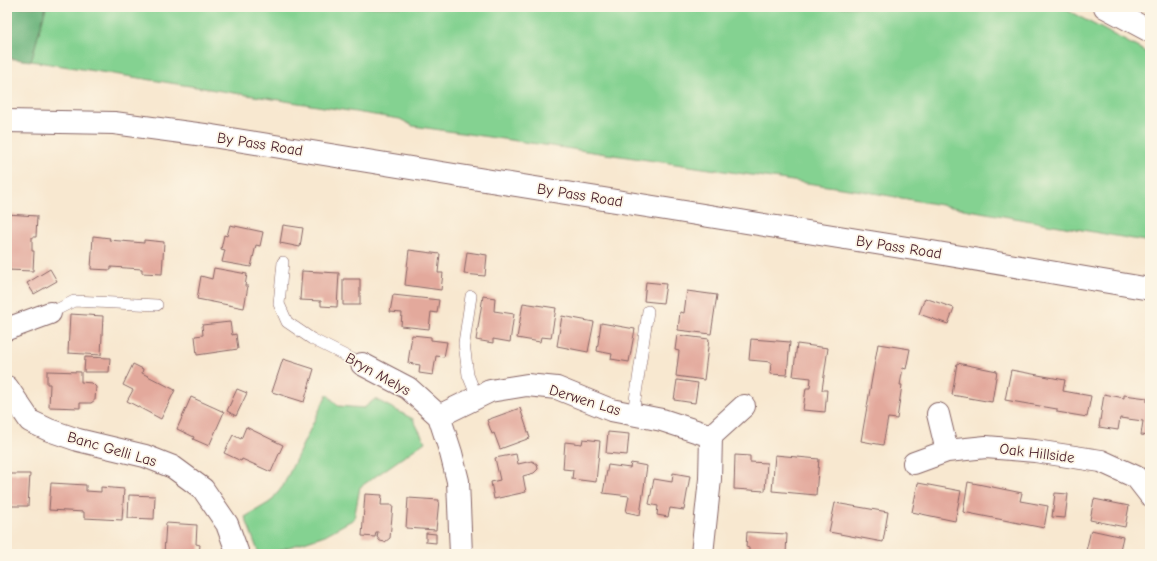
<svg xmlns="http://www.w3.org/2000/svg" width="1157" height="561" font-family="'Comic Neue',sans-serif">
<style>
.green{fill:#84d291;stroke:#67785e}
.forest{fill:#6bb47b;stroke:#5a6a53}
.building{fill:#e3a99c}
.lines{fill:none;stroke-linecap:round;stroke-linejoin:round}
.lane-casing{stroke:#876565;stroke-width:12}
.street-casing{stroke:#876565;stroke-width:24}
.secondary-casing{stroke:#876565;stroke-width:24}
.primary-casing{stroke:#876565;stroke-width:24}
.lane{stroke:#fff;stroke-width:11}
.street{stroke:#fff;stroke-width:22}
.secondary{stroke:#fff;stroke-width:22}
.primary{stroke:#fff;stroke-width:22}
.labels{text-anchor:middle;stroke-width:3.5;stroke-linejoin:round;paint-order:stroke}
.street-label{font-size:15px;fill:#4a1f2b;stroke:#fcf5e5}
</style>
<rect width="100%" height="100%" fill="#fcf5e5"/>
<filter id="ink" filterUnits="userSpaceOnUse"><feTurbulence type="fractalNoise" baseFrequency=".025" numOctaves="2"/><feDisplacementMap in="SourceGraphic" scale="8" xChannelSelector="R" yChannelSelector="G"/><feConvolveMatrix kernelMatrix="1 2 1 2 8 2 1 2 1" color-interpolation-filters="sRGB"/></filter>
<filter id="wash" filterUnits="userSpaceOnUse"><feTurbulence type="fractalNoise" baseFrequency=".012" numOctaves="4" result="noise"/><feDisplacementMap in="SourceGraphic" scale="16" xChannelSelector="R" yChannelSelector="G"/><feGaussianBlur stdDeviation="0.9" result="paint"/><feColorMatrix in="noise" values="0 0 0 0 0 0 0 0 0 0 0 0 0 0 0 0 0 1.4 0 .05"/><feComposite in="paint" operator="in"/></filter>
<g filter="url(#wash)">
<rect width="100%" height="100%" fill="#f8e8d0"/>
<path class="green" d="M46,7h1015l89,47v188l-288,-51 -449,-65 -13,-7 -369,-58z
M327,394l11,12 26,2 11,-9 38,20 12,23 -65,45 -6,32 -29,16 -57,19h-9l-14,-37 25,-15 13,-16z"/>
<path class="forest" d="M7,7h39l-15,54 -24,-3z"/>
<g id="blocks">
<path class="building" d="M7,214l30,2 -1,21h-4v14h2l-1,20 -26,-1z
M230,225l33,7 -3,14 -4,-1 -5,22 -29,-5 3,-12 -4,-1 3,-14 3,1z
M283,225l20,3 -3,19 -20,-4z
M93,236l17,2 -1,2 35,3v-3l20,2 -2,32 -20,-1v-4l-31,-2v3l-20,-1z
M409,250l31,4 -2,19h5l-2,17 -36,-5z
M467,252l20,3 -2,21 -21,-2z
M214,268l33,6 -2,12h3l-4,22 -47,-9 4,-23 11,3z
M50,269l7,12 -23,13 -7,-11z
M302,271l37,2 -2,34 -16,-1v-5l-21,-1z
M343,279h17v26h-17z
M646,282l20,2 -3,19 -19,-2z
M687,291l30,4 -6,39 -33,-4 2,-18 4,1z
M393,295l46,5 -2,13 -6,-1 -2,17 -28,-3 1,-13 -12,-1z
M483,296l12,2 -1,13 20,3 -4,28 -17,-3v4l-17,-3z
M925,298l29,10 -6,16 -29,-10z
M523,303l33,5 -5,30 -10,-1 -1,5 -23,-4z
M70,314l33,2 -2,39 -33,-2z
M562,316l32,6 -6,30 -31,-6z
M230,322l2,13 4,-1 2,15 -41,6 -2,-19 8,-1 -1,-10z
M601,323l34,6 -6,33 -18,-3 1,-5 -15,-3z
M412,335l19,2v3l16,2 -3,15 -8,-1 -3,19 -14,-2 1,-8 -12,-2z
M677,335l32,4 -5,41 -28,-4 3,-25 -4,-1z
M751,339l39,3 -3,33 -17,-1 1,-12 -22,-2z
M797,344l31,4 -6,42h5l-2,22 -22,-2 3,-22h4l1,-10 -18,-2z
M878,344l32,5 -4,20 -3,-1 -3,17h2l-5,34 -9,-1 -5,27 -22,-4z
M85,357l25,1 -1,14h-25z
M283,359l31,10 -10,33 -32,-10z
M957,363l40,8 -5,31 -40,-7z
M133,364l10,5 -1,4 33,17 -14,29 -34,-18 6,-11 -10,-5z
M1011,370l54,10 -2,11 28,5 -4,21 -30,-5v-3l-52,-9z
M47,371l34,1v10l11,1 4,4 -1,13 -4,3h-11v5l-31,-1 1,-23h-3z
M677,380l21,3 -3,20 -21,-3z
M237,389l10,4 -11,23 -9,-5z
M1104,394l20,4v-3l23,3v4h3v34l-9,-1 2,-14 -23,-3 -2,12 -19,-3z
M191,397l33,15 -15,34 -16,-7 1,-2 -17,-8z
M520,408l10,30 -30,11 -6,-16 -2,1 -5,-14z
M246,427l37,18 -12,27 -29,-13 -1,2 -17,-8 9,-18 8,4z
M608,432l21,2 -2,21 -21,-2z
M583,439l17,2 -4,41 -24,-3 1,-9 -10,-1 2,-27 17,2z
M516,454l2,10 14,-3 5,3 1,5 -4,4 -11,3 3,16 -32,7 -3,-17 9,-2 -5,-22z
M735,455l15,1v6l17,1 -2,28 -31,-2z
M775,455l44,4 -3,36 -44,-4z
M631,463l16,3 -7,49 -14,-3 3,-16 -26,-3 5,-28 22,3z
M673,473l17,3 -6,34 -14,-2 -2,9 -11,-2 1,-9 -9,-2 5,-25 18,3z
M7,474h23l-2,32h-21z
M968,482l54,11 -2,8 28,5 -4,22 -81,-16z
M51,483l35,2v6l15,1v-5l23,2 -2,31 -38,-2v-6l-35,-2z
M918,483l43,8 -6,30 -43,-9z
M1055,493l13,1 -3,24 -13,-1z
M365,494l17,1 -1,10h12l-3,33 -5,4 -5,-1 -3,-4 1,-5h-2l-1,5 -13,-1z
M129,495l26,1 -1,23 -26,-1z
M408,498l31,2 -3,30 -30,-2z
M1094,499l35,7 -4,21 -35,-7z
M835,503l53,9 -5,30 -54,-10z
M166,523l31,2 -1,19 4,1 -1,9h-35z
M1091,530l32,7 -4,17h-19l-14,-3z
M747,532l40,2 -1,20h-37v-6l-3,-1z
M426,533l10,1v9l-10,-1z"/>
</g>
</g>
<g filter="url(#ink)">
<use href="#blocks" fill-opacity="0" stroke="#876565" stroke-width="1"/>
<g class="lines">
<g class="lane-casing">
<path id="lane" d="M283,262l-4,42 8,18 25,17 50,25
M471,296l-7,47 4,32 9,22
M50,313l24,-12 83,4
M633,414l15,-103"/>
</g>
<g class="street-casing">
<path id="street" d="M7,329l43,-16
M362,364l46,24 31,28 12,37 7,28 3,73
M7,387l23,34 19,9 29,10 67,16 28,11 30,22 24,35 11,30
M938,414l9,37
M439,416l51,-25 37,-6 30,3 54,22 51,10 49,16 -1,43 -8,75
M711,436l33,-30
M914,463l33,-12 39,-4 49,4 66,10 35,16 14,18"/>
</g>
<g class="secondary-casing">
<path id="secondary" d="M1105,7l45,24"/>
</g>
<g class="primary-casing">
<path id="primary" d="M7,121l107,2 98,13 714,115 224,38"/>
</g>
<use href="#lane" class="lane"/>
<use href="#street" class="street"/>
<use href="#secondary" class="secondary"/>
<use href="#primary" class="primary"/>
</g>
</g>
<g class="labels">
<g class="street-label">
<text transform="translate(260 144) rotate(9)" y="5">By Pass Road</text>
<text transform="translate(580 195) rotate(9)" y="5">By Pass Road</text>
<text transform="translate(899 247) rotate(9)" y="5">By Pass Road</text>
<text transform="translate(378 374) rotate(29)" y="5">Bryn Melys</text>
<text transform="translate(585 400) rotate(17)" y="5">Derwen Las</text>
<text transform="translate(112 449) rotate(16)" y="5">Banc Gelli Las</text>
<text transform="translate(1037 453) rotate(7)" y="5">Oak Hillside</text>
</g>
</g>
<rect width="1157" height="561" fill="none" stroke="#fcf5e5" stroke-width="24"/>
</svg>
